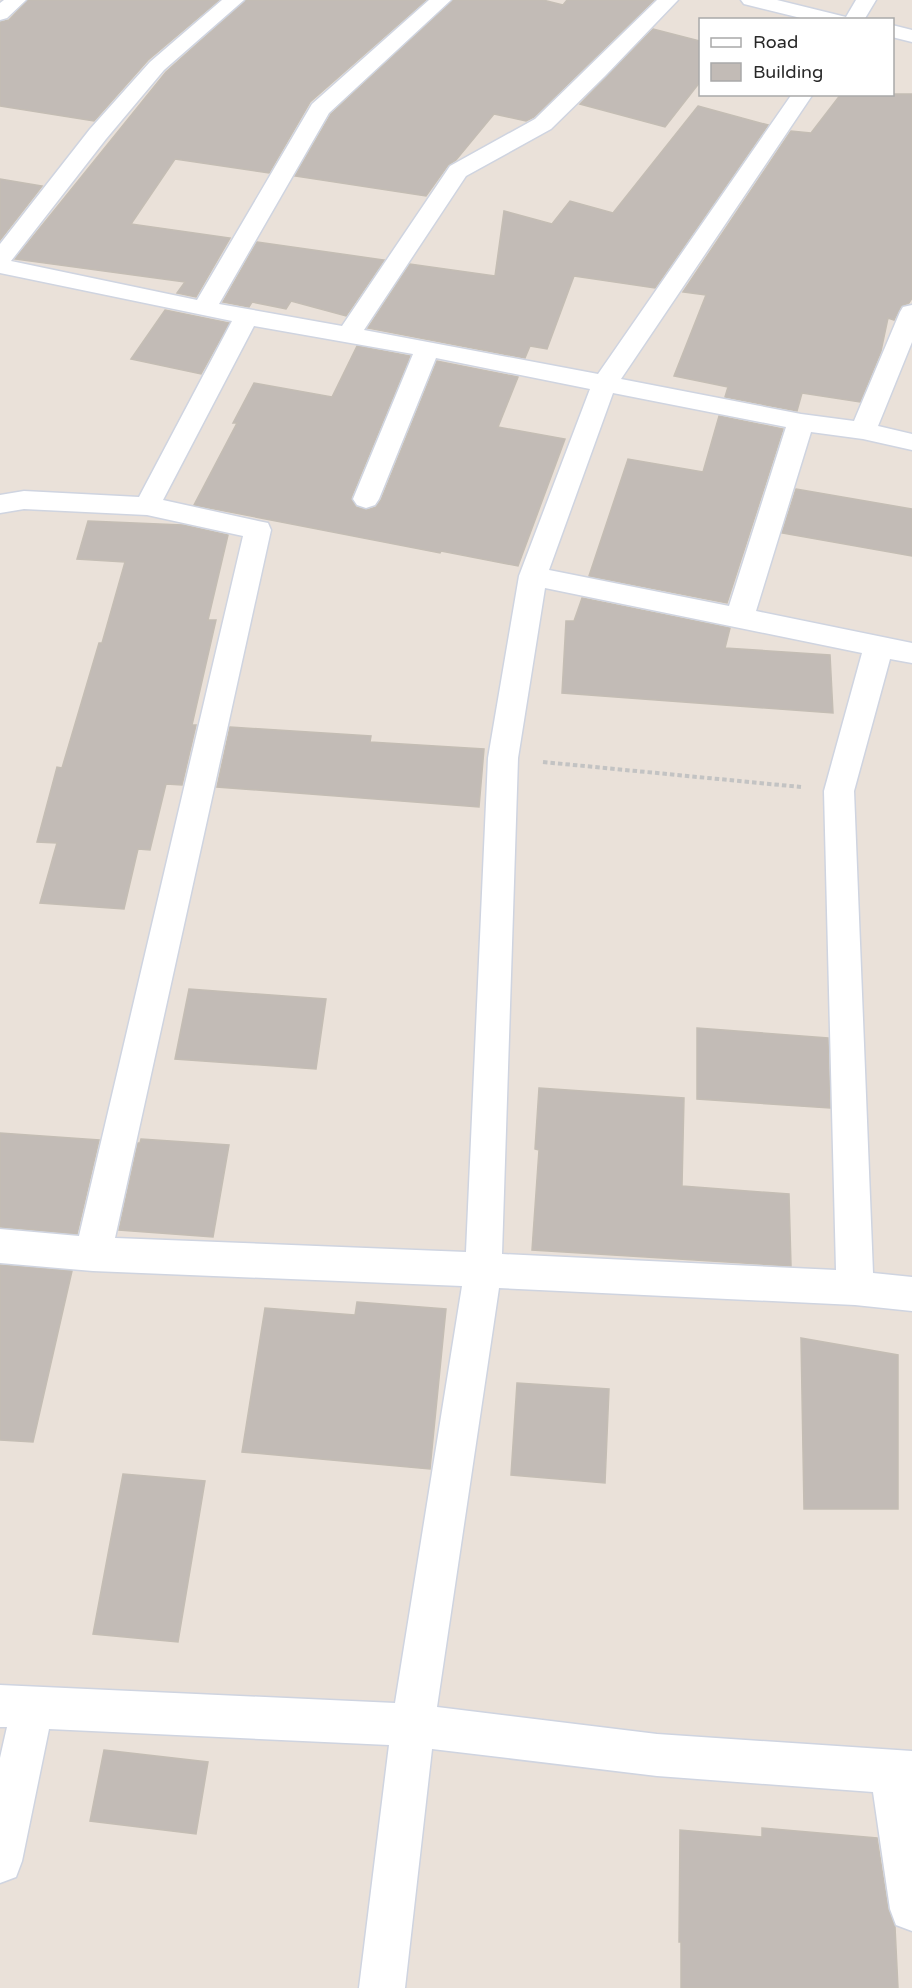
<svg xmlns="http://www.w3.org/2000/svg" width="912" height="1988" font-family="'Varela Round',sans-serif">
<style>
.building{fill:#c2bbb6;stroke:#c4bdb4;stroke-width:1.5}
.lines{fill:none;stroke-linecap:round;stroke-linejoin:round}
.minor-casing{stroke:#cfd4e0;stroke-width:3}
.path{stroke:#c3c3c3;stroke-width:4;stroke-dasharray:4.5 3;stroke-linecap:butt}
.minor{fill:#fff;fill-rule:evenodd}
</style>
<rect width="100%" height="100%" fill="#eae1d9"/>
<path class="building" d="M28,0h191l-71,60 -54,61 -94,-15v-84l9,-2z
M246,0h180l-116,102 -41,71 -94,-14 -44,65 99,14 -34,59 -19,-4 8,-11 -170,-23 151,-187z
M453,0h90l20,5 4,-5h87l-120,117 -8,4 -32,-7 -38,46 -8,5 -22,31 -131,-20 36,-62z
M653,29l47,12v41l-35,45 -85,-23z
M841,94h71v204l-3,5 -8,3 -7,14 -6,-2 -7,33 -21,51 -58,-9 -5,18 -72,-14 3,-10 -54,-11 32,-81 -23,-3 108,-161 20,2z
M698,106l70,19 -113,163 -81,-12 -27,73 -17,-3 -5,12 -157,-30 42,-64 85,12 9,-65 48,13 18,-23 43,12z
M0,179l42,7 -42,54z
M257,242l127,18 -38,56 -55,-15 -5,8 -34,-7 -3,5 -26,-5z
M165,310l64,13 -28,51 -70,-15z
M357,346l53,10 -59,142 5,9 11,3 9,-3 5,-7 56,-139 81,16 -20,50 67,12 -47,127 -77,-15 -1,2 -246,-48 43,-82h-4l21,-40 78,14z
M719,416l64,13 -56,174 -138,-27 39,-117 75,13z
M796,489l116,20v47l-130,-23z
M88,521l95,4 45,10 -20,85h8l-24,105h4l-14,60 -16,-1 -16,66 -12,-1 -14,60 -84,-6 17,-60 -20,-1 20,-75 5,1 37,-125h3l23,-81 -48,-3z
M582,598l148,30 -5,20 105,7 3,58 -271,-20 4,-72h8z
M230,727l141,9 -1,6 114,7 -5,58 -262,-20z
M189,989l137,10 -10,70 -141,-10z
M697,1028l131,10 2,70 -133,-9z
M539,1088l145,10 -2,88 107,8 2,72 -259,-16 7,-100 -4,-1z
M0,1133l99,7 -22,94 -77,-7z
M141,1139l88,6 -16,92 -94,-7 19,-87h2z
M0,1265l72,6 -39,171 -33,-2z
M357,1302l89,7 -16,160 -188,-17 23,-144 90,7z
M801,1338l97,17v154h-94z
M517,1383l92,6 -4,94 -94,-8z
M123,1474l82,7 -27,161 -85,-8z
M104,1750l104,12 -12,72 -106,-13z
M762,1828l115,10 11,71 7,18 3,61h-217v-46h-2l1,-112 82,7z"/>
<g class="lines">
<g class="minor-casing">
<path id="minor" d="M4,0h22l-19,18 -7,2v-17z
M222,0h22l-80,70 -58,69 -95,122 186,39 115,-196 117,-104h22l-122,113 -110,191 123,22 108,-160 85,-47 122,-119h21l-73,76 -54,53 -85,47 -102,154 234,44 194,-280h21l-192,285 180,35 53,7 46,-109 3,-5 9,-2v37l-34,84 34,8v16l-49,-11 -52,-7 -55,179 156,32v20l-22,-4 -36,132 19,482 39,4v34l-57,-6 -356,-17 -62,419 220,27 255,17v180l-16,-6 -6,-16 -17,-117 -216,-16 -225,-27 -27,239h-46l30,-243 -340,-16 -27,132 -6,16 -16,6v-125l7,-31h-7v-42l395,18 67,-417 -369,-15 -93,-8v-34l79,7 164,-700 -96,-21 -123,-6 -24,4v-18l24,-4 115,6 93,-176 -232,-48v-29l90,-115 60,-67zM254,326l159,28 -60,145 4,6 9,3 9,-3 4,-6 57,-141 154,31 -71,187 -31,182 -22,494 -351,-14 156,-708 -3,-7 -10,-2 -95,-21zM613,393l173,34 -57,179 -180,-36zM545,588l317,65 -38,138 12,479 -334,-16 16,-496z
M741,0h36l69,17 10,-17h20l-12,20h-55l-65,-16z
M892,25l20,5v12l-20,-5z"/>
</g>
<path class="path" d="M543,762l258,25"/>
<use href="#minor" class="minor"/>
</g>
<rect x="699" y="18" width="195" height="78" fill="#ffffff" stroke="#a9a9a9" stroke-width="1.5"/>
<rect x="711" y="38" width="30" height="9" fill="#ffffff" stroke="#a9a9a9" stroke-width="1.5"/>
<text x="753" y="48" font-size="18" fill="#282828">Road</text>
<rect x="711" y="63" width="30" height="18" fill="#c2bbb6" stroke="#a9a9a9" stroke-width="1.5"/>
<text x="753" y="78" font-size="18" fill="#282828">Building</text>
</svg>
